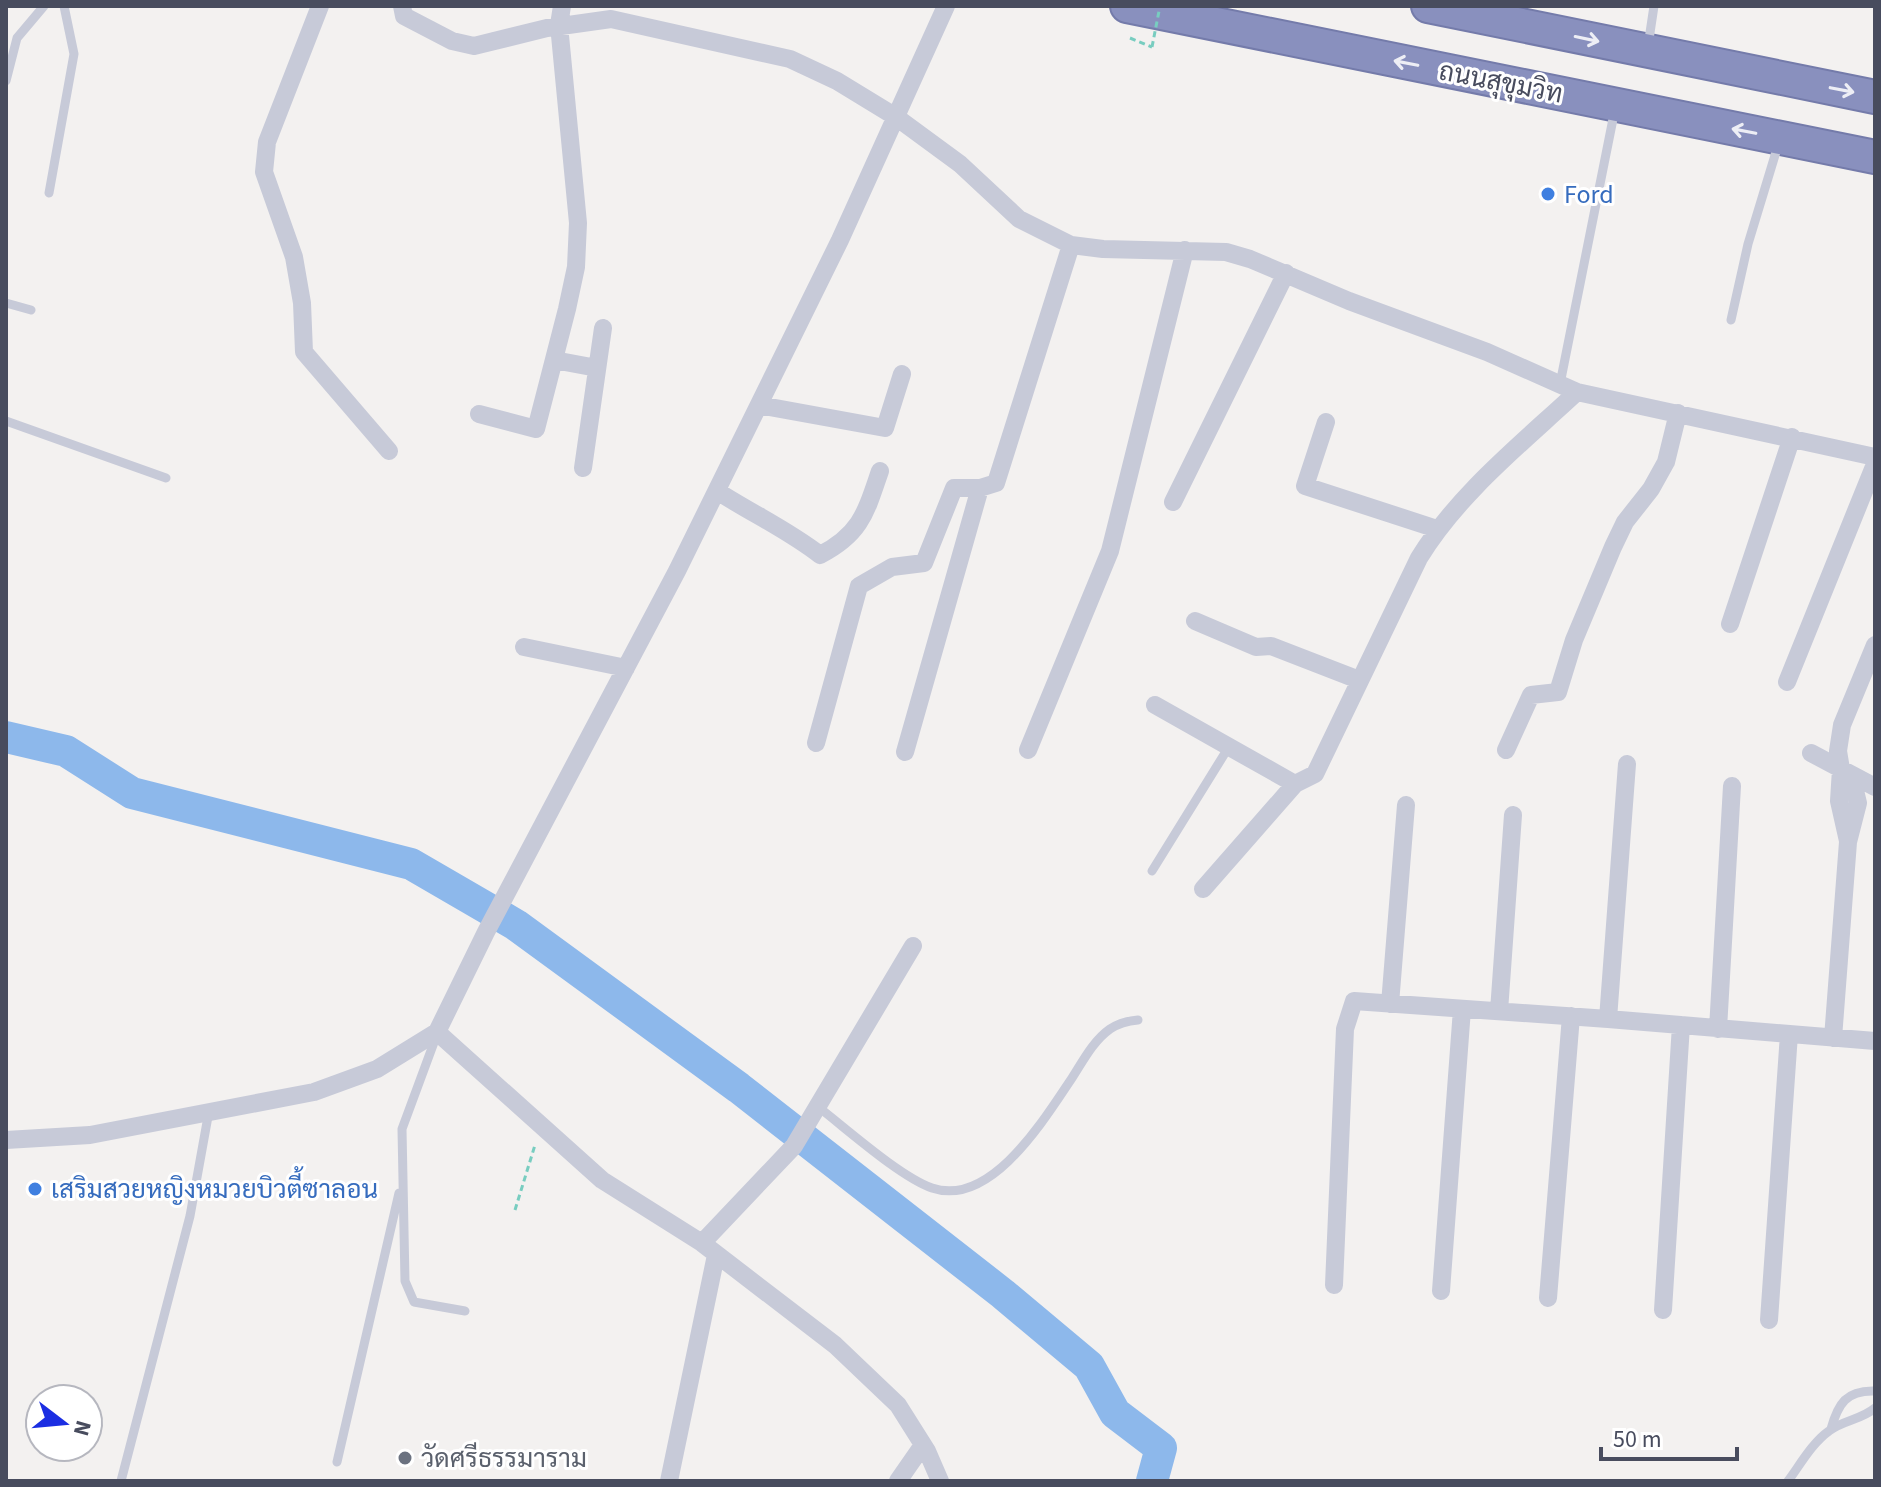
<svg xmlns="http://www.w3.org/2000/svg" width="1881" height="1487" font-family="'Source Sans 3',Sarabun,sans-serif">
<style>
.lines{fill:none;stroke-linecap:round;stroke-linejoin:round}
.river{stroke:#8db8eb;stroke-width:32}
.highway-casing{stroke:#747baa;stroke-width:36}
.path{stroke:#78cdc0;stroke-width:3;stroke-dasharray:6 4;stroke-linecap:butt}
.lane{stroke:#c7cad8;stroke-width:9}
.street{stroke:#c7cad8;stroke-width:18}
.highway{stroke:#8990be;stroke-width:32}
.path-bridge{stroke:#78cdc0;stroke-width:3;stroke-dasharray:6 4;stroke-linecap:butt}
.oneway{stroke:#edeef5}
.shop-dot{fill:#3f7fe0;stroke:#fff;stroke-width:3}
.worship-dot{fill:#6b7280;stroke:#fff;stroke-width:3}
.labels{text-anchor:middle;stroke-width:6;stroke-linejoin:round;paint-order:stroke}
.street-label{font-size:26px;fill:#484c5e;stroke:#fff}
.shop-label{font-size:26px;fill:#366cbe;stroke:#fff;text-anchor:start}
.worship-label{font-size:26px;fill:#5b616d;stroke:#fff;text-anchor:start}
</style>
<rect width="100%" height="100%" fill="#f3f1f0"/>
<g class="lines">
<path class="river" d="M6,737l60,14 66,42 279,71 105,61 223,163 264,206 86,72 26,47 46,35 -9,33"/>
<g class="highway-casing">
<path id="highway" d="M1127,6l748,151
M1428,6l447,91"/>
</g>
<path class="path" d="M1130,38l22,9
M515,1210l20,-65"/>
<path class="lane" d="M1648,46l6,-40
M6,81l11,-43 27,-32
M49,193l25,-139 -10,-48
M6,303l25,7
M1731,320l17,-76 31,-102
M1560,384l55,-275
M6,421l160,57
M1152,871l78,-126
M436,1037l-34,92 3,152 9,21 51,9
M817,1106c30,23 82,70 115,82 59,20 113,-70 140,-110 11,-17 21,-37 38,-49 9,-6 17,-8 28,-9
M1831,1429c7,-25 15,-39 44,-38
M337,1462l62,-269
M121,1481l69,-265 19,-105
M1788,1481c12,-16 24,-38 41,-50 14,-11 32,-11 46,-23"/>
<path class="street" d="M320,6l-53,136 -3,30 30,85 8,46 2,49 85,99
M402,6l2,10 48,25 22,5 73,-18 64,-9 179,40 47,22 59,36 64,47 59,55 52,26 32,4 123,3 24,7 99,42 138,51 90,40 298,65
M554,360l43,8
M759,405l126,23 17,-54
M479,414l57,15 31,-120 9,-42 2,-44 -19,-198 3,-19
M1326,422l-21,64 132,43
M583,468l20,-140
M717,491c34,22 71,39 103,64 41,-21 46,-43 60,-84
M1173,502l113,-229
M1195,621l61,26 15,-1 88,34
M1730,624l62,-187
M524,647l102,21
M1787,682l88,-218
M1155,705l140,79 20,-10 104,-216c40,-65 102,-114 158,-166
M816,743l43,-157 33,-19 32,-4 30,-75h26l16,-5 75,-238
M1028,750l82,-199 75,-301
M1506,750l25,-55 27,-3 16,-52 39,-93 12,-25 26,-33 15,-27 12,-49
M905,752l75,-264
M1811,753l64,34
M1848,841l-9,-40 2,-32 -3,-18 4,-26 33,-80
M1203,889l92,-105
M1390,1004l16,-199
M1499,1011l14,-196
M1608,1019l19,-255
M1718,1029l14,-243
M437,1032l165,148 100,63 133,102 63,60 29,46 13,30
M1833,1038l15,-196 10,-39 -5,-21 -12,-13
M6,1140l84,-5 224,-43 63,-23 60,-37 49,-100 191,-361 163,-331 106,-234
M702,1243l92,-97 119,-200
M1334,1285l11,-256 9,-28 254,18 267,22
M1441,1291l21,-282
M1548,1298l23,-282
M1663,1310l18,-285
M1769,1320l20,-286
M669,1481l47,-226
M898,1481l25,-36"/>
<use href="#highway" class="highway"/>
<path class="path-bridge" d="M1152,47l8,-41"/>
</g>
<defs><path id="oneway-shaft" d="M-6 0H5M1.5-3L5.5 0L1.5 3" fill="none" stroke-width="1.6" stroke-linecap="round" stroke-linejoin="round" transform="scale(2)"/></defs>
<g class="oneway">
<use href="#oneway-shaft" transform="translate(1587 39) rotate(12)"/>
<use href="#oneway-shaft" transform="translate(1406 63) rotate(-169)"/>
<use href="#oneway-shaft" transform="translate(1842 90) rotate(11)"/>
<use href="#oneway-shaft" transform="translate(1744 131) rotate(-169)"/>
</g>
<g class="shop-dot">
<circle cx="1548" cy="194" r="8"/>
<circle cx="35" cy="1189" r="8"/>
</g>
<circle class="worship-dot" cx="405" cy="1458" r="8"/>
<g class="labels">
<g class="street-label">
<text transform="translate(1501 82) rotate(11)" y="9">ถนนสุขุมวิท</text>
</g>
<g class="shop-label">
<text x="1564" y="203">Ford</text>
<text x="51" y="1198">เสริมสวยหญิงหมวยบิวตี้ซาลอน</text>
</g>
<g class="worship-label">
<text x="421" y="1467">วัดศรีธรรมาราม</text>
</g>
</g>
<rect width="1881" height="1487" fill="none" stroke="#484c5e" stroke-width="16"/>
<g transform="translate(64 1423) rotate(106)"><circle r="38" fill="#ffffff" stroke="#b6b7bf" stroke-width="2"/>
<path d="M0-6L14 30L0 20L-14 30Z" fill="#1b2ee2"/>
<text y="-12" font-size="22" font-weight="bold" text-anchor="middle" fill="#484c5e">N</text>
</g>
<path d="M1601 1447v12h136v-12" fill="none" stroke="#484c5e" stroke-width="4"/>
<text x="1613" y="1447" font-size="24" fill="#484c5e" stroke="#ffffff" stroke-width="6" paint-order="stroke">50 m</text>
</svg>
